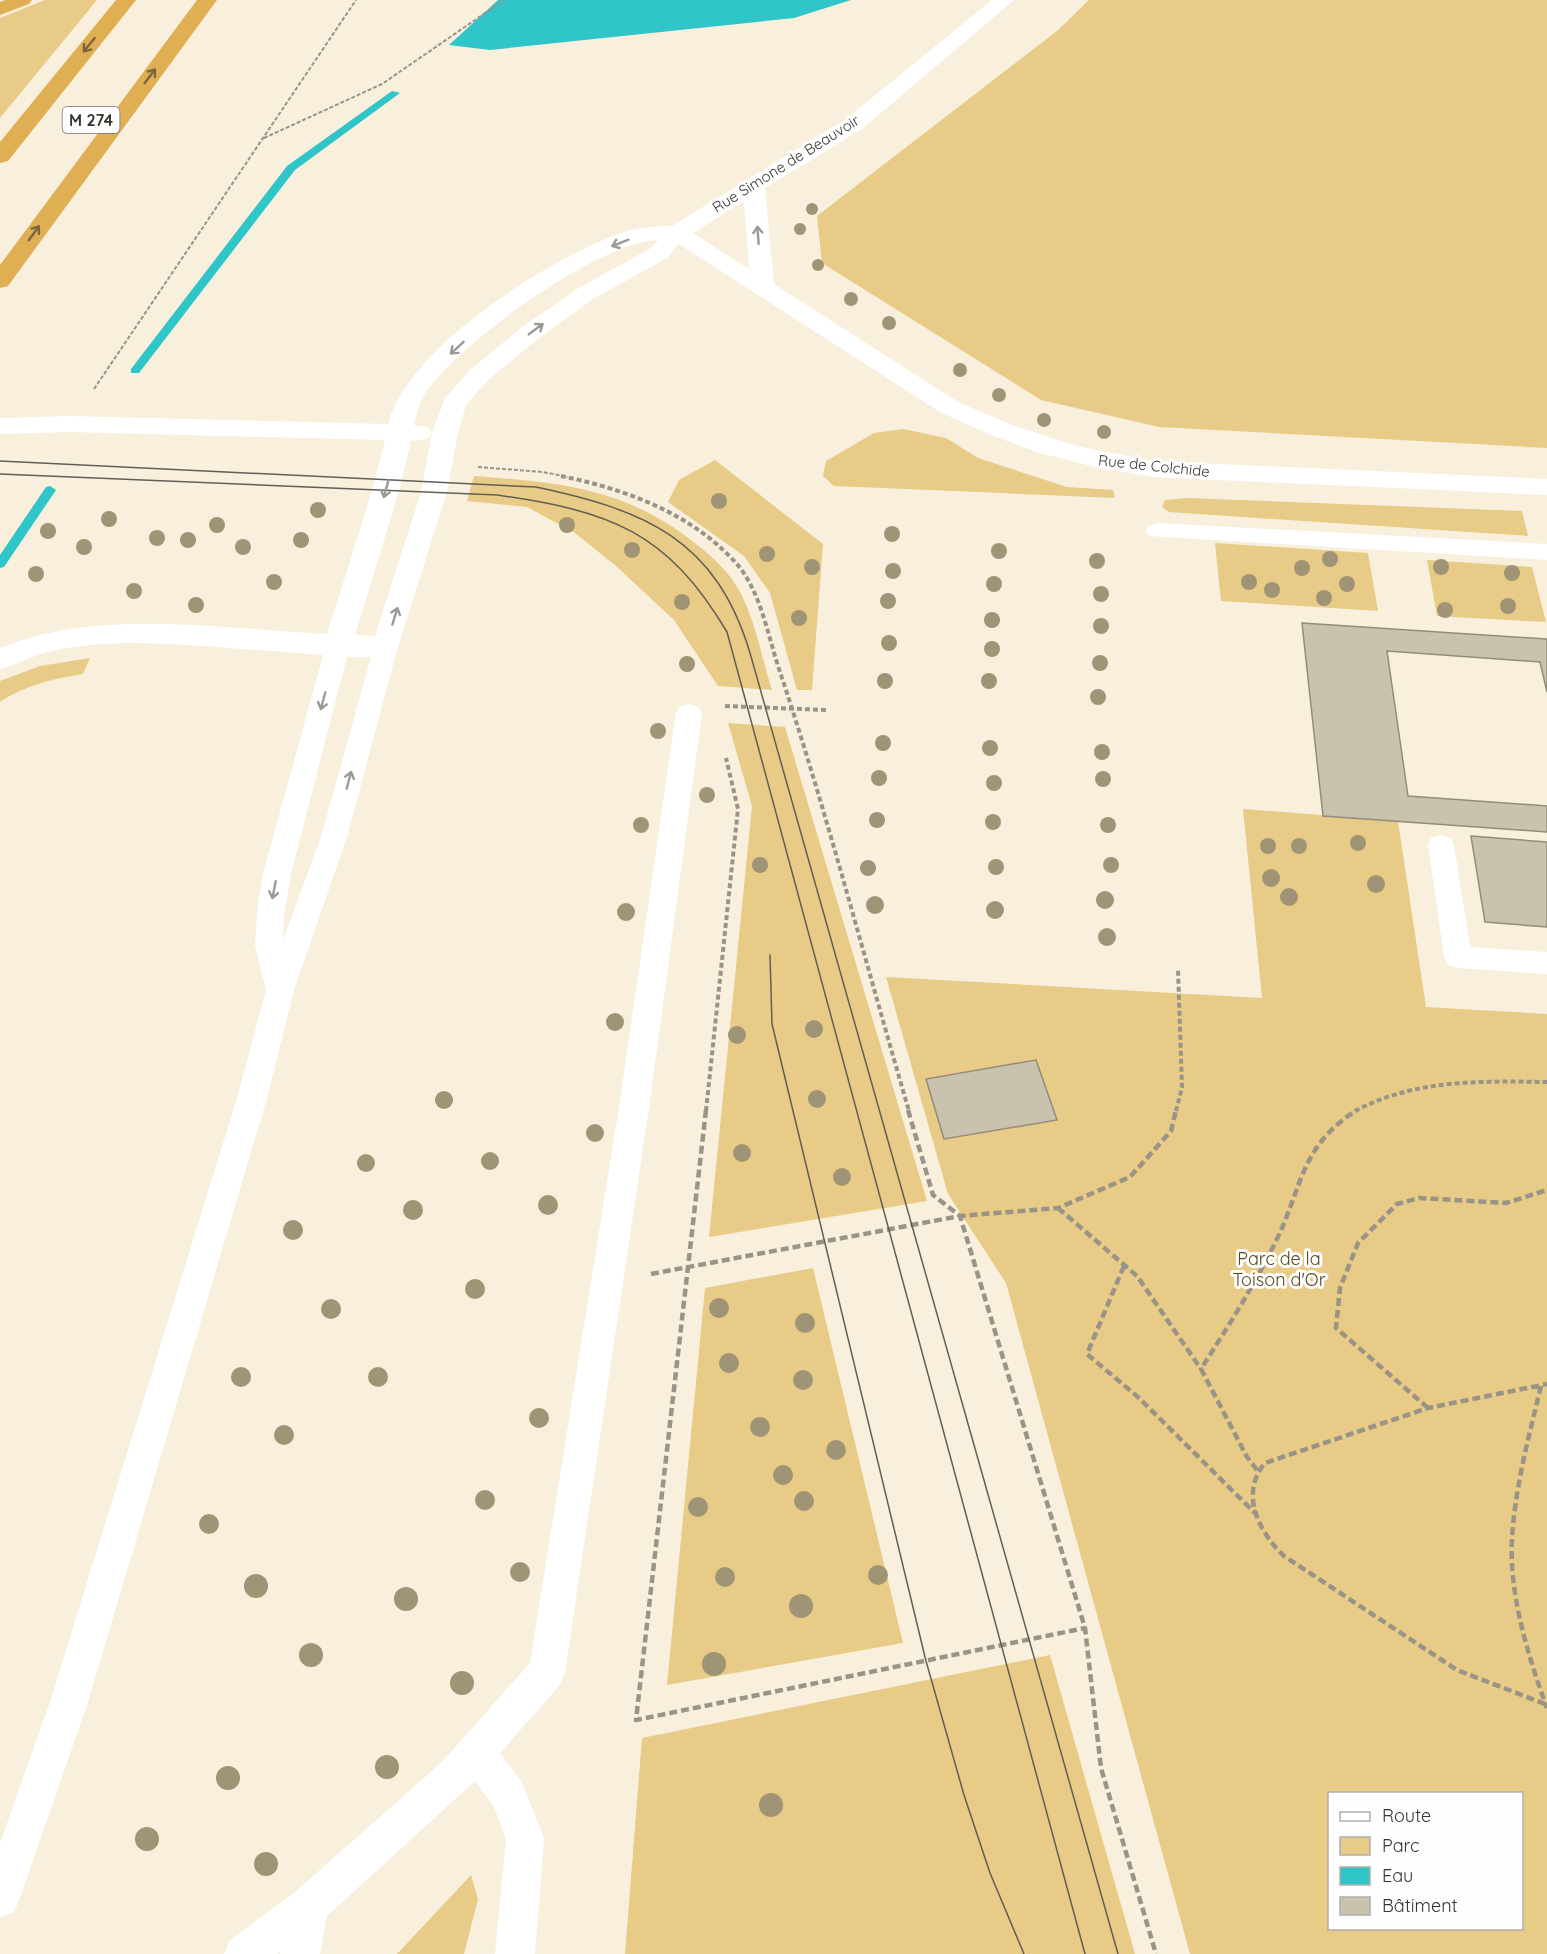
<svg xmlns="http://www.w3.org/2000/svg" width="1547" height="1954" font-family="Quicksand,sans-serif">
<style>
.green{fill:#e7cb86;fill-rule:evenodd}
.water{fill:#2fc5c9}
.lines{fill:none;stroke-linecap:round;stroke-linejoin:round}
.stream{fill:#2fc5c9;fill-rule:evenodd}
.building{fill:#c9c2af;stroke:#938c7a;stroke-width:1.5}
.path-far2{stroke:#999487;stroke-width:2;stroke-dasharray:4 2;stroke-linecap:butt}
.path-far1{stroke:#999487;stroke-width:4;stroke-dasharray:5 3;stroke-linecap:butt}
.path{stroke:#999487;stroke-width:4.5;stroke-dasharray:8 4;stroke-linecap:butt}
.service{fill:#fff;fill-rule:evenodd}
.tertiary{fill:#fff;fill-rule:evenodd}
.trunk{fill:#e0af53;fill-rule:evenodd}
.tram{stroke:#625e55;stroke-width:1.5}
.tree{fill:#a09476}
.oneway{stroke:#7b663d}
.oneway2{stroke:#9c9a96}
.labels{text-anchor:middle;stroke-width:6;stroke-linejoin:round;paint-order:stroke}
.far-street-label{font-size:15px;fill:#38352e;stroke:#fefefe}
.shield{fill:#fefefe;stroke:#73716c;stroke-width:1.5}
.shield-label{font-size:16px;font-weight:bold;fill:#38352e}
.park-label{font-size:18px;fill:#584822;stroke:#fefefe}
</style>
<rect width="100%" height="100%" fill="#f8f0dd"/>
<path class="green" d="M45,0h52l-97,118v-100z
M1089,0h458v448l-388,-21 -118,-27 -219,-137 -5,-47 240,-185z
M903,429l43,9 32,20 89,29 46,3 2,8 -281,-12 -11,-10 3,-15 48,-28z
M715,460l108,84 -11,146h-15l-27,-97 -26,-37 -76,-54 11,-22z
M474,476c86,7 151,11 222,68 17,13 35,30 45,50 15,29 21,65 31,96l-54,-4 -44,-66 -58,-54 -41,-33 -48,-26 -60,-6z
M1189,498l333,13 6,25 -359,-24 -7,-5 3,-7z
M1215,543l153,10 10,58 -157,-10z
M1427,560l105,7 14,55 -109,-6z
M90,658l-7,16c-30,5 -58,11 -83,28v-21l40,-15z
M728,723l57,4 142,474 -218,36 43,-431z
M1243,809l155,12 28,186 121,7v940h-357l-184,-671 -58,-89 -62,-217 376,21zM1330,1794h192v134h-192z
M813,1268l90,375 -236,42 38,-397z
M1050,1655l85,299h-510l17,-216z
M471,1875l7,24 -14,55h-67z"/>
<path class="water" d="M498,0h353l-57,18 -304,32 -41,-5z"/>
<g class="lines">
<path class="stream" d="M392,91l8,2 -105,77 -156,203h-8v-4l156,-203z
M50,486l6,4 -52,77 -4,1v-13l46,-68z"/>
</g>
<path class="building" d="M1302,623l245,16v53l-7,-30 -153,-11 21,145 139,10v26l-224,-16z
M1471,836l76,6v85l-62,-5z
M1036,1060l21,60 -113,19 -18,-60z"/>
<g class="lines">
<path class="path-far2" d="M264,138l118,-54 122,-84
M94,389l262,-389
M478,467l65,5 25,5"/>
<path class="path-far1" d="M561,476c64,13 130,37 175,87 25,28 32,74 44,109 48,144 86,293 129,439
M725,706l101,4
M706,1111l32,-302 -12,-51
M1176,1111l6,-24 -4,-117
M1355,1111c60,-32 126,-30 192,-29"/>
<path class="path" d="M706,1110l-70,610 449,-92
M908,1110l25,85 27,21 125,412 16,140 55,186
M1058,1208l79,68 64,93
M1124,1266l-37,88 52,44 117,116
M651,1274l309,-58 98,-8 72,-31 41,-46 5,-21
M1541,1386c-12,50 -26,101 -29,153 -3,56 16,117 35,169
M1428,1408l-92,-80 4,-40 18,-45 39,-39 22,-6 87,5 41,-13
M1257,1470l-10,-13 -46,-88c26,-41 53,-83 74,-126 28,-56 24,-96 82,-133
M1545,1704l-88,-34 -173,-114c-25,-24 -45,-62 -19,-93l163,-55 119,-24"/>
<path class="service" d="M1157,523l390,21v16l-398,-24 -4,-5 4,-5z
M338,637l9,2 3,6 -58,225 -8,46 -1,24 38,-103 53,-191 3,-6 9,-2 9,2 3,6 -51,191 -53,153 -27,108 -179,604 -68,196 -6,14 -14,6v-75l50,-141 187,-604 29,-108 -11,-45 3,-43 6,-32 62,-225 3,-6z
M689,704l9,3 4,6 -52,388 -85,571 -5,13 -60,68 22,29 22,57 -9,115h-40l11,-115 -12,-32 -19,-26 -148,135 -7,38h-40v-2l-3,2h-53l6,-14 65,-48 147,-130 88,-99 90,-562 56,-388 4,-6z
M1441,835l10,3 3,7 16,102 77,5v22l-89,-6 -10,-3 -4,-8 -16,-112 3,-7z"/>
<path class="tertiary" d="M992,0h22l-152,129 -97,59 9,96 184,118 51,22 67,22 78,15 393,18v16l-393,-18 -55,-9 -59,-15 -49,-18 -51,-23 -261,-168 -12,14 -74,41 -54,39 -51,42 -22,25 -8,28 -11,59 -51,161c-30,9 -89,0 -122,-2 -73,-4 -151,-16 -222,0 -18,4 -34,13 -52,18v-21c100,-41 222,-19 327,-14l46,-146 12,-48 -315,-8 -70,2v-16l70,-2 318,8c19,-77 166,-169 239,-193 15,-4 30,-5 45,-5l174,-107zM744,201l5,68 -56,-36zM658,240l-7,8 -74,41 -56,39 -51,42 -25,28 -13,35 -11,59 -46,144 -20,-1 45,-147 11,-47 17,-2 4,-6 -4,-6 -14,-2c2,-10 5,-21 10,-30 33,-51 174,-153 234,-155z"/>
<path class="trunk" d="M5,0h27l-3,4 -29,11v-13z
M116,0h20l-128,161 -8,2v-21z
M197,0h20l-209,286 -8,2v-23z"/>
<path class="tram" d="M0,461l536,26c109,23 180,52 214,166l368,1301
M0,474l497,21c113,16 170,36 230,137l358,1322
M770,955l2,69 154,637 38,134 26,78 34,81"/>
</g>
<g class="tree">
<circle cx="812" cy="209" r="6"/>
<circle cx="800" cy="229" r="6"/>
<circle cx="818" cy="265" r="6"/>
<circle cx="851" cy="299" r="7"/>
<circle cx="889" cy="323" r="7"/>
<circle cx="960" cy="370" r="7"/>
<circle cx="999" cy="395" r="7"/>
<circle cx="1044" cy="420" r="7"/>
<circle cx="1104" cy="432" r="7"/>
<circle cx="719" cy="501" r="8"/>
<circle cx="318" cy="510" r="8"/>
<circle cx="109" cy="519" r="8"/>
<circle cx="217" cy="525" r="8"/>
<circle cx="567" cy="525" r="8"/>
<circle cx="48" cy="531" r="8"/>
<circle cx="892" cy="534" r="8"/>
<circle cx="157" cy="538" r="8"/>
<circle cx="188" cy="540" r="8"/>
<circle cx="301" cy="540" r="8"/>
<circle cx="84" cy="547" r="8"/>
<circle cx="243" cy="547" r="8"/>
<circle cx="632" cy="550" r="8"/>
<circle cx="999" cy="551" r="8"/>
<circle cx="767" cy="554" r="8"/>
<circle cx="1330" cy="559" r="8"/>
<circle cx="1097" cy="561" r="8"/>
<circle cx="812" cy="567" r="8"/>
<circle cx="1441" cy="567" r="8"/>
<circle cx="1302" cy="568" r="8"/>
<circle cx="893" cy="571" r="8"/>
<circle cx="1512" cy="573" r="8"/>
<circle cx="36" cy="574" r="8"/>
<circle cx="274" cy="582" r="8"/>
<circle cx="1249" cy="582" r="8"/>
<circle cx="994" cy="584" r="8"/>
<circle cx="1347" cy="584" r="8"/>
<circle cx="1272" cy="590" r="8"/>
<circle cx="134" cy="591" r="8"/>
<circle cx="1101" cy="594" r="8"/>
<circle cx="1324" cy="598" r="8"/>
<circle cx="888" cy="601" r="8"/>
<circle cx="682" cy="602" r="8"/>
<circle cx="196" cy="605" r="8"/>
<circle cx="1508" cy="606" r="8"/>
<circle cx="1445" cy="610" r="8"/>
<circle cx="799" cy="618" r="8"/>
<circle cx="992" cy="620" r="8"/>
<circle cx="1101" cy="626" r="8"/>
<circle cx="889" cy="643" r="8"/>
<circle cx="992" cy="649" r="8"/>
<circle cx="1100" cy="663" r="8"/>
<circle cx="687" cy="664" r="8"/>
<circle cx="885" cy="681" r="8"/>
<circle cx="989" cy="681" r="8"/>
<circle cx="1098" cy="697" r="8"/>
<circle cx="658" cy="731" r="8"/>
<circle cx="883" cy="743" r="8"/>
<circle cx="990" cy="748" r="8"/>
<circle cx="1102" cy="752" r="8"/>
<circle cx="879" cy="778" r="8"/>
<circle cx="1103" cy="779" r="8"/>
<circle cx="994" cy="783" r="8"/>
<circle cx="707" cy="795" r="8"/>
<circle cx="877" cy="820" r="8"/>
<circle cx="993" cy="822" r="8"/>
<circle cx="641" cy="825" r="8"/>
<circle cx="1108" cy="825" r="8"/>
<circle cx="1358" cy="843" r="8"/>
<circle cx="1268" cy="846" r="8"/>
<circle cx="1299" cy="846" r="8"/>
<circle cx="760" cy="865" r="8"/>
<circle cx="1111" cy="865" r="8"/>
<circle cx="996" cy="867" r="8"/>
<circle cx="868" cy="868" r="8"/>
<circle cx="1271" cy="878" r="9"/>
<circle cx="1376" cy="884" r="9"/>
<circle cx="1289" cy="897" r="9"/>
<circle cx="1105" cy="900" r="9"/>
<circle cx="875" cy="905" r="9"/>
<circle cx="995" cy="910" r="9"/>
<circle cx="626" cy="912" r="9"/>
<circle cx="1107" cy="937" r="9"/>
<circle cx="615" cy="1022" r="9"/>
<circle cx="814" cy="1029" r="9"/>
<circle cx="737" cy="1035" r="9"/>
<circle cx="817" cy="1099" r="9"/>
<circle cx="444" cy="1100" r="9"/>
<circle cx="595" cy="1133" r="9"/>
<circle cx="742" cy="1153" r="9"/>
<circle cx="490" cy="1161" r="9"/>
<circle cx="366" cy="1163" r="9"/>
<circle cx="842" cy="1177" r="9"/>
<circle cx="548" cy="1205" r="10"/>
<circle cx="413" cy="1210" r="10"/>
<circle cx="293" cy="1230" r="10"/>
<circle cx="475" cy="1289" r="10"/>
<circle cx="719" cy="1308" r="10"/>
<circle cx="331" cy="1309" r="10"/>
<circle cx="805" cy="1323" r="10"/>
<circle cx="729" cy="1363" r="10"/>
<circle cx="241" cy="1377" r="10"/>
<circle cx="378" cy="1377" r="10"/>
<circle cx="803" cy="1380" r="10"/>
<circle cx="539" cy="1418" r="10"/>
<circle cx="760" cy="1427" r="10"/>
<circle cx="284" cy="1435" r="10"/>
<circle cx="836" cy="1450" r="10"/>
<circle cx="783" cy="1475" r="10"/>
<circle cx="485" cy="1500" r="10"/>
<circle cx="804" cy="1501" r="10"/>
<circle cx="698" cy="1507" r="10"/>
<circle cx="209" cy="1524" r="10"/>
<circle cx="520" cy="1572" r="10"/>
<circle cx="878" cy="1575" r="10"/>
<circle cx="725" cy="1577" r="10"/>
<circle cx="256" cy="1586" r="12"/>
<circle cx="406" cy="1599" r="12"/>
<circle cx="801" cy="1606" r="12"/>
<circle cx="311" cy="1655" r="12"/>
<circle cx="714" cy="1664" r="12"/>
<circle cx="462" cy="1683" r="12"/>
<circle cx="387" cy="1767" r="12"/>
<circle cx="228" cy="1778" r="12"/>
<circle cx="771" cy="1805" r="12"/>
<circle cx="147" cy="1839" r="12"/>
<circle cx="266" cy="1864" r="12"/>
</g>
<defs><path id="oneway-shaft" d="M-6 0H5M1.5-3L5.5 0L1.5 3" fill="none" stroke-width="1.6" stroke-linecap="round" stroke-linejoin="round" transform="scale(1.5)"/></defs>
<g class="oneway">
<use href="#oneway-shaft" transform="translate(89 45) rotate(129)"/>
<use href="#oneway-shaft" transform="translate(150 76) rotate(-53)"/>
<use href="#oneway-shaft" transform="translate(34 233) rotate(-54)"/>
</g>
<g class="oneway2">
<use href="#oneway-shaft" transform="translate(758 235) rotate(-94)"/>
<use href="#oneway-shaft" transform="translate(620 243) rotate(158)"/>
<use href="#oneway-shaft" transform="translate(536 329) rotate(-36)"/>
<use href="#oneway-shaft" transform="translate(457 348) rotate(137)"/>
<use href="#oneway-shaft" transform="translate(386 489) rotate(106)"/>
<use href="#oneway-shaft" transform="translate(395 616) rotate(-73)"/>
<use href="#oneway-shaft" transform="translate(323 701) rotate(105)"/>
<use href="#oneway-shaft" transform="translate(349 780) rotate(-75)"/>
<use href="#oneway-shaft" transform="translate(274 890) rotate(101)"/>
</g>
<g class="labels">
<g class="far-street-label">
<text transform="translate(786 164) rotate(-32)" y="5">Rue Simone de Beauvoir</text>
<text transform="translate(1154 466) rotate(6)" y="5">Rue de Colchide</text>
</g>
<rect class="shield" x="62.5" y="107" width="57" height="26" rx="4.5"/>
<g class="shield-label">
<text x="91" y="126">M 274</text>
</g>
<g class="park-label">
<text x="1279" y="1265">Parc de la<tspan x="1279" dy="21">Toison d'Or</tspan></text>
</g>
</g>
<rect x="1328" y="1792" width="195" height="138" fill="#fefefe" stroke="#afaeab" stroke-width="1.5"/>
<rect x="1340" y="1812" width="30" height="9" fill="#ffffff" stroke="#afaeab" stroke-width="1.5"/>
<text x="1382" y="1822" font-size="18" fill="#38352e">Route</text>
<rect x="1340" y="1837" width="30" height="18" fill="#e7cb86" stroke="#afaeab" stroke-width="1.5"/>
<text x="1382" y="1852" font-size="18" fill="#38352e">Parc</text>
<rect x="1340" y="1867" width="30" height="18" fill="#2fc5c9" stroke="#afaeab" stroke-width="1.5"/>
<text x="1382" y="1882" font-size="18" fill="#38352e">Eau</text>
<rect x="1340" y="1897" width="30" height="18" fill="#c9c2af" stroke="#afaeab" stroke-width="1.5"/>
<text x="1382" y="1912" font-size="18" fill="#38352e">Bâtiment</text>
</svg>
